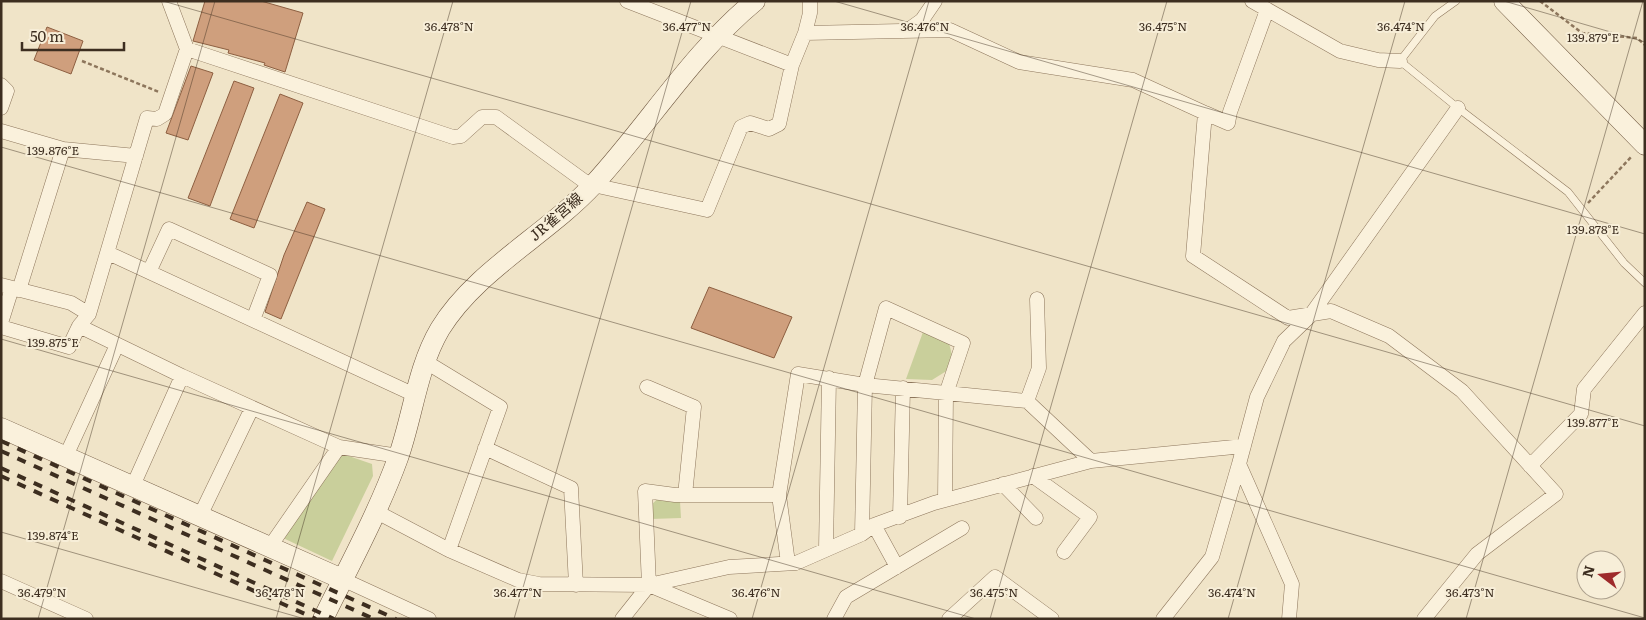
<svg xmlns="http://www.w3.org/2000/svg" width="1646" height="620" font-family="Literata,'Noto Sans JP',serif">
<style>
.green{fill:#c9cf9b}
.building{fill:#cf9f7d;stroke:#8d5f41}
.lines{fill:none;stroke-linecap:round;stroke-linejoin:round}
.lane-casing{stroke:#8d765c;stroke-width:8}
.street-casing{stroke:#8d765c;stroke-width:15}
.secondary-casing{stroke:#6f573f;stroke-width:21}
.path{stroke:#8d765c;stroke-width:2.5;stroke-dasharray:4 2.5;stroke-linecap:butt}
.lane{stroke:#faf1dc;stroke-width:7}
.street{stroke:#faf1dc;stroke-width:14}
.secondary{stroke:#faf1dc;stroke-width:20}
.rail{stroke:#3d2e20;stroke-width:4;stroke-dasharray:9 9;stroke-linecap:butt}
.ticks{fill:none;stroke:#3d2e20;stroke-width:1;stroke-opacity:0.45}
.labels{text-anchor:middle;stroke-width:4;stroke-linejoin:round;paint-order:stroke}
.street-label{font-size:15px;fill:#3d2e20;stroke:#f7eed8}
.ticks-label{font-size:12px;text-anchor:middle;fill:#3d2e20;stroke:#f7eed8;stroke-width:4;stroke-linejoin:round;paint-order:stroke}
</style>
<rect width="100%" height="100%" fill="#f0e4c8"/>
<path class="green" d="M923,332l26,11 3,12 -4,15 -16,10 -26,-1z
M340,453l32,11 1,12 -41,85 -49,-23z
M660,497l20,4 1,17 -30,1 1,-15z"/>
<path class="building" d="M205,1h56l42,12 -18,59 -21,-7 1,-2 -37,-10 1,-3 -36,-9z
M47,27l36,14 -12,33 -37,-14z
M191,66l22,7 -25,67 -22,-7z
M234,81l20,7 -44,118 -22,-8z
M280,94l23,9 -49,125 -24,-9z
M307,202l18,7 -44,110 -16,-7 19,-57z
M709,287l83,30 -18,41 -83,-30z"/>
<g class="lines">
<g class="lane-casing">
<path id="lane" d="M1456,1l-21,15 -35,45 58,47 110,84 56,71 21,20"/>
</g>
<g class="street-casing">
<path id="street" d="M627,1l165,64 13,-32 145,-3 69,32 114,18 72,33 -12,143 95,62 43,-7 58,25 73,55 94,103 -79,60 -53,65
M1252,1l88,50 38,9 22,1
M908,30l14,-10 13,-19
M805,33l5,-20v-12
M187,49l266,88 8,-1 21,-19h14l88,64 9,4 114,25 34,-83 9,-4 19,6 10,-5 13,-59
M1,85l6,6 -6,17
M1205,113l23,10 2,-11 37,-102
M1,131l62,18 73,7
M108,253l307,142
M149,272l20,-43 101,46 -17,45
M1,285l70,18 18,11 -10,12 103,50 157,71 60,9
M19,290l44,-141
M89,314l58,-196 10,1 8,-5 22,-65 -18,-48
M1,323l11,-35
M1,327l68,20 10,-21
M426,362l74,45 -51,143
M647,387l47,20 -9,88
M1027,401l12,-33 -2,-69
M485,448l86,40 5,97
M65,458l52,-113
M1530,466l51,-52 3,-25 61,-76
M1033,476l57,41 -26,35
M1003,484l33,34
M132,488l50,-112
M779,495l19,-121 67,11 162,16 64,60
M375,511l74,39 69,30 21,4 110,1 80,-18 67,-4 66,-29 12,-9 60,-22 157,-42 153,-15
M200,516l52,-108
M900,517l3,-129
M874,525l23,42
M862,534l3,-149 21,-77 77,35 -17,51 -1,106
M269,548l70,-101
M826,549l3,-171
M342,579l87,40
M1,581l85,38
M649,585l81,34
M622,619l27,-34 -4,-94 30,4h104l9,68
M834,619l12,-22 116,-69
M949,619l46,-42 57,42
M1163,619l49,-62 27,-93
M1289,619l3,-35 -53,-120 18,-67 27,-56 26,-25 148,-208"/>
</g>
<g class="secondary-casing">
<path id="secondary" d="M1504,1l141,144
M1,428l341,151
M323,619c26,-53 55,-106 75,-161 15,-42 19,-90 42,-129 36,-59 108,-95 154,-145 55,-60 98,-131 161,-183"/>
</g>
<path class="path" d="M1540,1l42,32 55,5 8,7
M82,61l77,31
M1588,203l44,-47"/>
<use href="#lane" class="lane"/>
<use href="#street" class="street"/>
<use href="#secondary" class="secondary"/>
<path class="rail" d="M1,441l395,178
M1,451l373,168
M1,468l333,151
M1,476l315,143"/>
</g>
<path class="ticks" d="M163,1l1482,425M834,1l811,233M1504,1l141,41M1,147l1644,471M1,339l975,280M1,532l304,87M38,619l177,-618M276,619l177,-618M514,619l177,-618M752,619l177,-618M990,619l177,-618M1228,619l177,-618M1466,619l177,-618"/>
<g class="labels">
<g class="street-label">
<text transform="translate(556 217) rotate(-41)" y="5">JR雀宮線</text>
</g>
</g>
<g class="ticks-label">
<text x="449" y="31">36.478°N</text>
<text x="687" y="31">36.477°N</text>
<text x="925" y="31">36.476°N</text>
<text x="1163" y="31">36.475°N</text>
<text x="1401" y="31">36.474°N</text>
<text x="1593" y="42">139.879°E</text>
<text x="53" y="155">139.876°E</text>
<text x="1593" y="234">139.878°E</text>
<text x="53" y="347">139.875°E</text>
<text x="1593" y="427">139.877°E</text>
<text x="53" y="540">139.874°E</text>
<text x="42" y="597">36.479°N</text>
<text x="280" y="597">36.478°N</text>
<text x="518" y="597">36.477°N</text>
<text x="756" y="597">36.476°N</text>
<text x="994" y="597">36.475°N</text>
<text x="1232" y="597">36.474°N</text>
<text x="1470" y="597">36.473°N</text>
</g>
<rect width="1646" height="620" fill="none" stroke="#3d2e20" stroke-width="5"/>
<g transform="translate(1601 575) rotate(286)"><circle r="24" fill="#f7eed8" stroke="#ada18e"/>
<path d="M0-4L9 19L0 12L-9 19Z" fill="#9e2a2b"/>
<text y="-8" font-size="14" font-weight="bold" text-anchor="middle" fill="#3d2e20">N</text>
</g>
<path d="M22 42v8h102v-8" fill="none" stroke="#3d2e20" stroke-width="2.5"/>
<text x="30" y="42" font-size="15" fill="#3d2e20" stroke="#f7eed8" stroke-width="4" paint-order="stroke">50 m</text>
</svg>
